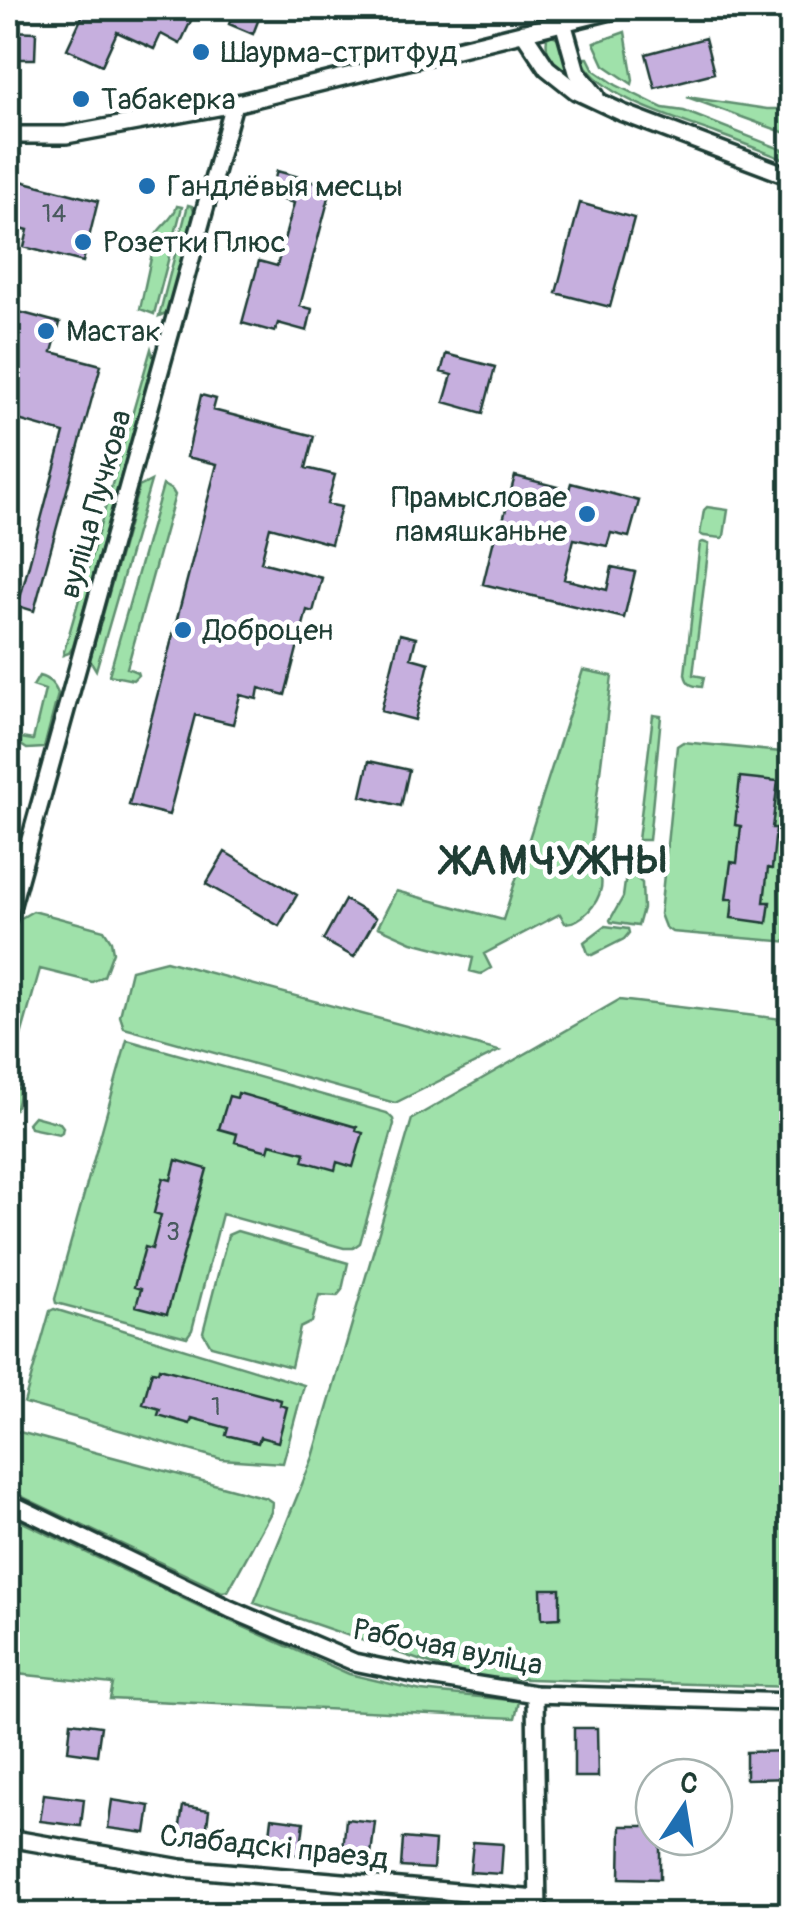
<svg xmlns="http://www.w3.org/2000/svg" width="799" height="1922" font-family="Pangolin,sans-serif">
<style>
.green{fill:#9fe1aa;stroke:#5f8f6f;stroke-width:2.5}
.building{fill:#c6afde;stroke:#1f3d34;stroke-width:2.5}
.lines{fill:none;stroke-linecap:round;stroke-linejoin:round}
.minor-casing{stroke:#1f3d34;stroke-width:22}
.minor{stroke:#fff;stroke-width:15}
.poi-dot{fill:#1f6fb2;stroke:#fff;stroke-width:4}
.labels{text-anchor:middle;stroke-width:9;stroke-linejoin:round;paint-order:stroke}
.number-label{font-size:25px;fill:#495a5e}
.poi-label{font-size:30px;fill:#1f3d34;stroke:#fff;text-anchor:start}
.street-label{font-size:30px;fill:#1f3d34;stroke:#fff}
.district-label{font-size:40px;font-weight:bold;letter-spacing:2.5px;fill:#1f3d34;stroke:#fff}
</style>
<rect width="100%" height="100%" fill="#fff"/>
<filter id="ink" filterUnits="userSpaceOnUse"><feTurbulence type="fractalNoise" baseFrequency=".01" numOctaves="2"/><feDisplacementMap in="SourceGraphic" scale="20" xChannelSelector="R" yChannelSelector="G"/><feConvolveMatrix kernelMatrix="1 2 1 2 8 2 1 2 1" color-interpolation-filters="sRGB"/></filter>
<g filter="url(#ink)">
<path class="green" d="M625,32l8,48 -1,4 -28,-19 -10,-22z
M552,35c16,5 17,24 21,38l-2,3c-15,-8 -27,-21 -24,-38z
M585,58h3l6,12 22,15 47,23 21,3 107,42v9c-24,-9 -48,-19 -73,-28 -39,-15 -115,-34 -135,-73z
M687,97l80,12h24v26z
M188,205l4,1 2,5 -24,96 -2,5 -9,4z
M177,206l5,1 -28,107 -14,-5 16,-74c6,-11 17,-15 21,-29z
M151,349l3,11 -81,287 -4,6 -6,2z
M151,481l-55,189 -6,-10 49,-173z
M163,485l9,5 3,5 -48,173 10,4 1,3 -5,5 -24,-5z
M707,507l21,3 -4,26 -2,2 -18,-2 -4,-2 4,-24z
M703,542l6,2 -16,131 11,2 -2,10c-10,-1 -15,-2 -17,-13l15,-131z
M583,670l29,6 -24,192 12,2c1,5 2,13 1,18 -3,16 -19,35 -36,35l-5,-9 -76,40 7,14 -10,6 -11,-3 3,-13 -61,-16 -34,-15 18,-36 107,29z
M39,676c9,2 16,9 19,18l-14,54 -17,1 -6,-4v-7l12,2 12,-50 -12,-4z
M653,715l8,1 -12,124h-11z
M683,742l108,11v189l-119,-10 -7,-5 -5,-13 17,-168z
M626,875h7l9,8 1,25 -5,18 -27,-4 -1,-2 13,-23z
M33,911l71,19 7,11 2,11 -9,24 -12,6 -52,-13 -31,109 10,12c-1,11 -1,19 -11,25v-162l8,-32z
M605,926l23,3 1,4 -5,6 -32,16 -4,-2 -4,-11z
M166,961l333,90 -104,52 -271,-75 -4,-12 11,-46z
M619,1000l172,20v667l-323,-10 -214,-74 59,-146 99,-338z
M127,1040l260,73 6,6 1,5 -34,119 -7,5h-9l-122,-34 -30,116 -5,7 -131,-34 -1,-4z
M34,1116l26,7 3,4 -1,5 -3,2 -29,-6 -2,-5z
M237,1231l111,32 -6,27 -5,6 -18,-1 -7,27 -12,6 -9,39 -80,-21 -8,-14 25,-97z
M54,1309l250,76 -21,78 -62,-4 -197,-56 26,-92z
M8,1429l258,69 6,4 -1,10 -43,79 -6,1 -214,-102z
M8,1515l218,104 123,55 72,17 98,10 -4,17 -405,-19 3,-15 -105,-11z"/>
<path class="building" d="M86,8h111l-17,36 -19,-10 -7,15 -37,-17 -15,33 -35,-16z
M235,8h28l-10,26 -24,-10z
M8,31l28,1 -1,27h-27z
M705,38l9,35 -59,15 -9,-34z
M277,171l55,15 -32,120 12,3 -5,22 -29,-8 -3,9 -33,-9 17,-62 18,5 17,-63 -24,-7z
M21,181l77,20 -15,61 -59,-15 4,-17 -18,-5z
M580,203l54,15 -24,89 -54,-14z
M8,309l52,14 -8,29 49,13 -67,246 -16,-5 46,-173 -56,-16z
M446,354l49,13 -12,46 -39,-11 8,-27 -11,-3z
M201,395l15,4 -3,11 101,26 -8,32 29,7 -8,29 14,3 -10,37 -61,-17 -9,35 61,16 -9,34 -6,-2 -22,85 -26,-7 -2,11 -17,-4 -7,29 -38,-9 -26,100 -40,-10 88,-341 -30,-7z
M515,476l54,14 2,-7 68,18 -10,36 -18,-4 -4,13 -33,-7 -10,40 43,11 5,-23 23,5 -11,46 -141,-34 15,-61 4,1z
M400,634l16,4 -5,20 18,5 -14,57 -34,-9z
M369,761l40,9 -8,36 -40,-10z
M740,777l38,4 -6,47h4l-4,41 -4,-1 -4,34h6l-3,21 -36,-5 2,-19h-7l5,-37 6,1 4,-37 -6,-1z
M225,852l72,43 -18,31 -73,-42z
M345,900l31,18 -22,39 -31,-17z
M238,1093l119,34 -1,4 7,2 -10,34 -16,-5 -2,8 -32,-9 2,-8 -35,-9 -2,7 -33,-9 2,-8 -18,-5 10,-33 8,2z
M176,1160l31,9 -40,145 -31,-8 5,-17 -7,-2 11,-40 7,2 9,-34 -7,-2 9,-35 8,2z
M159,1368l122,32 -1,5 7,2 -9,35 -18,-5 -2,6 -32,-8 2,-7 -36,-10 -2,6 -32,-9 2,-6 -17,-5 9,-33 6,1z
M541,1589h19v29l-18,1z
M71,1722l30,4 -4,29 -29,-4z
M574,1728h23l1,49h-24z
M792,1751v27l-46,1v-27z
M44,1794l40,5 -3,27 -41,-5z
M112,1800l38,6 -4,27 -38,-5z
M183,1806l26,4 -4,32 -27,-4z
M272,1818l32,4 -4,33 -32,-4z
M346,1819l29,3 -5,41 -28,-2z
M621,1826h33v11h6v42l-40,-1z
M403,1838l32,3 -2,28 -32,-2z
M473,1842l30,2 -2,30 -31,-2z"/>
<g class="lines">
<g class="minor-casing">
<path id="minor" d="M563,22l14,50 19,24
M523,32l24,36 29,23 47,22 169,64
M8,135h58l168,-31
M8,919l226,-815 389,-96
M8,1502l222,107 124,53 69,14 112,18 257,8
M535,1694l3,220
M8,1838l173,30 356,31"/>
</g>
<use href="#minor" class="minor"/>
</g>
</g>
<g class="poi-dot">
<circle cx="201" cy="52" r="10"/>
<circle cx="81" cy="99" r="10"/>
<circle cx="147" cy="186" r="10"/>
<circle cx="83" cy="242" r="10"/>
<circle cx="46" cy="331" r="10"/>
<circle cx="587" cy="514" r="10"/>
<circle cx="183" cy="630" r="10"/>
</g>
<g class="labels">
<g class="number-label">
<text x="54" y="222">14</text>
<text x="173" y="1240">3</text>
<text x="216" y="1415">1</text>
</g>
<g class="poi-label">
<text x="221" y="62">Шаурма-стритфуд</text>
<text x="101" y="109">Табакерка</text>
<text x="167" y="196">Гандлёвыя месцы</text>
<text x="103" y="252">Розетки Плюс</text>
<text x="66" y="341">Мастак</text>
<text x="567" y="507" text-anchor="end">Прамысловае<tspan x="567" dy="34">памяшканьне</tspan></text>
<text x="203" y="640">Доброцен</text>
</g>
<g class="street-label">
<text transform="translate(95 504) rotate(-74)" y="10">вуліца Пучкова</text>
<text transform="translate(448 1647) rotate(11)" y="10">Рабочая вуліца</text>
<text transform="translate(274 1847) rotate(6)" y="10">Слабадскі праезд</text>
</g>
<g class="district-label">
<text x="556" y="874">ЖАМЧУЖНЫ</text>
</g>
</g>
<rect width="799" height="1922" fill="none" stroke="#fff" stroke-width="40"/>
<rect x="20" y="20" width="759" height="1882" fill="none" stroke="#1f3d34" stroke-width="4" filter="url(#ink)"/>
<g transform="translate(684 1807) rotate(12)"><circle r="48" fill="#ffffff" stroke="#a5b1ae" stroke-width="2.5"/>
<path d="M0-8L18 38L0 25L-18 38Z" fill="#1f6fb2"/>
<text y="-15" font-size="28" font-weight="bold" text-anchor="middle" fill="#1f3d34">С</text>
</g>
</svg>
